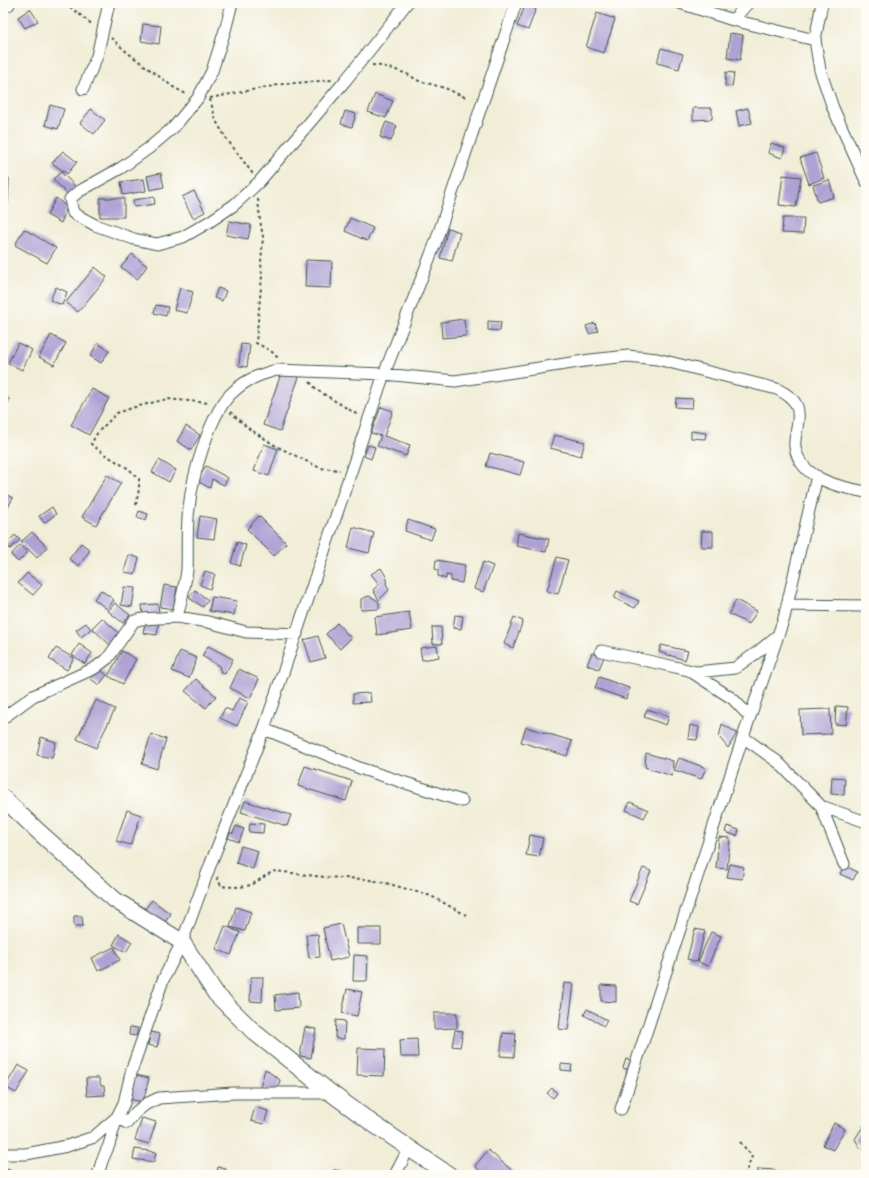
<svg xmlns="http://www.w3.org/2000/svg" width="869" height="1178" font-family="Cardo,serif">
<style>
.building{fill:#afa1d4}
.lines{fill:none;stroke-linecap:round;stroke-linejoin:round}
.minor-casing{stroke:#3e574c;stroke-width:13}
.secondary-casing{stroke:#3e574c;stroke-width:18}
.path{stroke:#3e574c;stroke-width:2;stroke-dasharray:3 3;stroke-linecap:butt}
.minor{stroke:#fff;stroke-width:11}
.secondary{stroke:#fff;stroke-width:16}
</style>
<rect width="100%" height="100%" fill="#fdfcf7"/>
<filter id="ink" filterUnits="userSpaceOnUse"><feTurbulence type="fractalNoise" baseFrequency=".025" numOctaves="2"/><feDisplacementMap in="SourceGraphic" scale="8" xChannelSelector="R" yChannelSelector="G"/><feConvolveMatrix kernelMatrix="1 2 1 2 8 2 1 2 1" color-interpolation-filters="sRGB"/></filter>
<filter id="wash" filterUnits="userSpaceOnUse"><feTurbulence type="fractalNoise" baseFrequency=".012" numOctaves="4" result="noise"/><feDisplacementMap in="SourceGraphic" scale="16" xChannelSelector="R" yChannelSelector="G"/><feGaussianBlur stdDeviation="0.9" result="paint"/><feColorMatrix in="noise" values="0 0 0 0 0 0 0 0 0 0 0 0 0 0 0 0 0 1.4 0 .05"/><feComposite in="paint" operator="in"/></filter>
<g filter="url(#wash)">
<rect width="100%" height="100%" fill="#f1edd7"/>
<g id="blocks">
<path class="building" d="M526,3h12l-10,27 -11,-4z
M30,9l8,12 -13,7 -7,-11z
M597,13l18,6 -11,34 -18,-6z
M143,24l18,2 -2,18 -18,-3z
M730,33l13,2 -3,25 -13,-2z
M661,48l22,6 -4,15 -22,-6z
M726,72l8,1 -2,14 -7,-1z
M375,94l18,7 -7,17 -18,-6z
M50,105l14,4 -6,20 -13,-4z
M693,108h19v11l-19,1z
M748,108l4,15 -13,3 -3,-15z
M91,109l14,11 -11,14 -14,-11z
M345,111l11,3 -4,13 -11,-3z
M386,122l11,4 -6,15 -11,-4z
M771,143l14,5 -3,10 -14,-5z
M63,151l14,11 -10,12 -15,-11z
M816,153l8,25 -15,6 -9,-26z
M61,172l15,15 -8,8 -15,-16z
M161,173l3,14 -14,3 -3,-14z
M783,175l18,2 -5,30 -17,-2z
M3,177l6,1 -1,25h-5z
M144,179l2,12 -23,4 -2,-13z
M829,180l5,17 -16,5 -5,-17z
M194,191l11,21 -12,6 -11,-21z
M154,197l1,7 -21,3 -1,-7z
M56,198l11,9 -6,16 -14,-8z
M100,198h24v19h-24z
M350,218l23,10 -6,13 -22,-10z
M783,218h21l-1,16 -21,-1z
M229,221l22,4 -3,14 -22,-4z
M448,228l12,4 -8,29 -12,-3z
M24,229l32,19 -9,15 -32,-18z
M132,254l15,12 -10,14 -16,-13z
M306,260l26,1 -1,27 -26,-1z
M95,267l12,10 -29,35 -12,-10z
M56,287l11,5 -5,13 -12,-5z
M180,288l13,4 -6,21 -13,-3z
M218,288l8,3 -4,10 -8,-3z
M156,305l12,2 -2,9 -12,-3z
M464,319l2,17 -24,2 -1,-16z
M488,321l13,1 -1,9 -12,-1z
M595,323l3,8 -9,3 -3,-8z
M51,335l15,8 -12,22 -15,-8z
M18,343l14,7 -10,20 -14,-7z
M98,343l11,8 -8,12 -11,-7z
M241,344l9,1 -3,22 -8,-1z
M282,371l17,6 -19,54 -17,-6z
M92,389l17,9 -20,37 -18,-10z
M3,395l7,5 -7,9z
M676,398l17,1 -1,9 -17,-1z
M381,407l12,4 -9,25 26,9 -4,11 -29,-10 4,-10 -10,-3z
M186,426l14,9 -9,15 -14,-9z
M691,431l15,2 -1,6 -14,-1z
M554,435l31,7 -4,14 -31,-8z
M264,444l14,5 -9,27 -15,-5z
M368,445l7,2 -4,12 -7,-3z
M490,453l34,9 -4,13 -34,-9z
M159,460l17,10 -7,12 -17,-10z
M206,466l22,12 -4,7 -12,-6 -2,9 -13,-7z
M107,475l14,8 -25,42 -14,-8z
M3,493l10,5 -7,13 -3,-2z
M52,507l4,7 -12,9 -5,-7z
M139,511l9,3 -2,6 -9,-3z
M200,516l17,3 -3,20 -17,-2z
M259,516l27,27 -12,13 -27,-27z
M408,520l27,9 -4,11 -26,-9z
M353,527l21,6 -5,20 -21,-5z
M702,531h11v16h-12z
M32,532l15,15 -10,11 -16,-16z
M518,533l31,6 -3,13 -30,-6z
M15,535l5,5 -10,9 -4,-5z
M237,542l9,3 -6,21 -9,-3z
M81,543l9,7 -11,16 -10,-7z
M20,545l8,7 -10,10 -7,-7z
M129,555l10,3 -4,16 -11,-2z
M557,557l11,3 -10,34 -11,-3z
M436,560l29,5 -3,18 -11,-2v-5l-5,-1v4l-8,-3v-6l-3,-1z
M483,562l10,4 -10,26 -9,-3z
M381,568l6,10 -1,5 3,7 -10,10 -6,-10 6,-6 -8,-10z
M205,571l10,3 -5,15 -10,-4z
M27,573l15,12 -9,10 -15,-12z
M164,585l13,2 -3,22 -14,-2z
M124,587l11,1 -3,19 -11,-2z
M101,590l13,10 -7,9 -13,-10z
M195,590l13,10 -5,7 -14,-9z
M617,591l22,10 -4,7 -21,-10z
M369,596l6,3 4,3v7l-18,1v-11z
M212,597l25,4 -3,14 -25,-4z
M736,600l21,11 -8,13 -20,-10z
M115,603l15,12 -7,8 -15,-12z
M158,604l1,10 -16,1 -1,-10z
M409,612l3,18 -35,5 -2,-18z
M455,615l8,1 -2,13 -8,-1z
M514,617l9,4 -10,27 -9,-4z
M102,618l19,17 -10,11 -19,-18z
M146,619l13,2 -2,14 -14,-2z
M86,623l5,6 -10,8 -5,-7z
M337,623l14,15 -11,11 -14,-15z
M432,627h9l1,17h-9z
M318,636l7,22 -14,4 -7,-22z
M79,644l13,9 -7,11 -13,-9z
M661,645l27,6 -3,9 -26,-8z
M208,646l25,13 -8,15 -4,-1 -2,-7 -17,-10z
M437,646l2,11 -17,3 -2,-12z
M56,648l18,10 -7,12 -18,-11z
M122,651l14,8 -13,25 -15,-8z
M180,651l17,7 -8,20 -17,-7z
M592,653l12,4 -5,12 -12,-4z
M99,669l8,6 -8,10 -8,-6z
M239,669l20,10 -9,19 -20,-10z
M599,677l30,11 -3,11 -31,-11z
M196,679l20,17 -10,12 -21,-17z
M370,693l1,9 -18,1v-9z
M239,698l9,4 -11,24 -17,-8 5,-10 7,3z
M96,700l19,9 -19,39 -19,-9z
M836,706l12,1 -2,18 -11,-1z
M647,709l22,7 -3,9 -22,-8z
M830,709l1,25 -30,1 -1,-25z
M722,724l15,9 -9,15 -9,-11z
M690,725l9,2 -2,13 -9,-1z
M526,727l46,14 -5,15 -46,-14z
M151,734l15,5 -9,30 -15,-5z
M41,737l15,5 -4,16 -15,-3z
M646,753l27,8 -1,15 -27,-9z
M679,758l27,10 -5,11 -27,-9z
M305,766l47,15 -6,20 -48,-15z
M832,777l13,1 -1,17 -13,-1z
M245,801l46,14 -4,11 -46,-14z
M630,802l18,8 -4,8 -18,-8z
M127,810l14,5 -10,30 -15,-4z
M250,823l14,1 -1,9 -14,-1z
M236,826l8,3 -5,13 -11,-4 2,-5h3z
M727,826l12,4 -2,6 -12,-4z
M530,835l13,3 -4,19 -13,-2z
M719,837l11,1 -3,31 -11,-1z
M241,846l17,5 -5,18 -17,-6z
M730,864l14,3 -2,12 -15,-2z
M844,865l13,7 -4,8 -13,-6z
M643,868l8,3 -14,33 -8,-3z
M152,900l19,14 -7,9 -19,-14z
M236,907l15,5 -6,19 -15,-4z
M74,916h8l1,10h-9z
M341,924l8,33 -19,4 -7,-33z
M225,926l15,6 -9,23 -15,-6z
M357,928h24v16h-24z
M695,929l10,2 -8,31 -10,-3z
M711,932l10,4 -13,30 -10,-4z
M119,934l13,8 -6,10 -13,-7z
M318,934l2,23 -11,1 -3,-23z
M114,947l6,13 -22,11 -6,-13z
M354,955l14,1 -1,25h-14z
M251,977h12l-1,25 -12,-1z
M564,983l10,1 -6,46 -9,-1z
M601,985l15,1v16l-15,-1z
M347,989l15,3 -5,24 -15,-3z
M298,992l1,16 -23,2 -1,-15z
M587,1009l20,11 -3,6 -20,-11z
M434,1013h23v15l-23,1z
M336,1020l9,1 -1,18 -9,-1z
M130,1027l8,1 -2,8 -7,-1z
M305,1027l11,2 -5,29 -11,-2z
M455,1030l8,1 -3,16 -8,-1z
M151,1032l9,2 -3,13 -9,-2z
M503,1033l13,1 -2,23 -14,-1z
M417,1039l1,18h-17l-1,-17z
M358,1048l27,1 -1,27 -27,-1z
M626,1059l8,2 -2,10 -9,-3z
M561,1064l11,1 -1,6 -10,-1z
M18,1065l11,6 -13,22 -11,-6z
M265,1069l15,11 -3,12 -17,-4z
M136,1075l13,3 -6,24 -14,-3z
M86,1078h13l2,8h3l1,9 -18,1z
M552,1088l5,5 -4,5 -6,-5z
M255,1107l13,4 -4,13 -13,-3z
M142,1118l14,4 -7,22 -14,-4z
M866,1122v28l-6,-2 -5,-9z
M834,1123l11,6 -12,21 -10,-5z
M135,1149l21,3 -2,10 -21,-3z
M488,1150l27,23 -2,2h-30l-8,-9z
M218,1167l8,2 -1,6h-9z
M3,1169l7,1v5h-7z
M758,1169l18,1 -1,5h-17z
M334,1170l17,4v1h-19z"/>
</g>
</g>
<g filter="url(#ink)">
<use href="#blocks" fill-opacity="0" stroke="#3e574c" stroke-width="1"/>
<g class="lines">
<g class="minor-casing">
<path id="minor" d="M232,3l-6,24 -14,44 -14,27 -24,29 -25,21 -28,20 -43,24 -8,7 3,14 22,12 39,14 23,5 26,-7 26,-15 25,-17 25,-23 86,-101 62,-78
M680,3l53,17 82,20
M822,3l-7,37 5,30 13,38 33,73
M733,20l15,-17
M83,89l14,-33 12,-53
M787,605l79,1
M177,617c4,-16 8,-31 10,-47 1,-21 -1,-41 2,-62 3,-31 21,-97 45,-117 13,-12 27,-17 43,-21l107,4 71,7 136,-21 37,-4 29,3 120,30c20,10 24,18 20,39 -1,6 -3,13 -2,19 5,32 44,40 71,45
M601,651l52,11 44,10 38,-4 24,-17 19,-16
M690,671l43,28 17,18
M3,718l30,-22 62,-28 13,-10 26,-37 8,-2 35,-2 31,5 38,10 51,2
M264,729l98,40 100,32
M743,737l35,25 43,44 45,16
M821,806l23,58
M621,1109l122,-372 41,-119 33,-142
M3,1154h23l41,-8 27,-9 23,-20 10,6 9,-11 10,-8 13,-6 75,-5h97
M98,1175l4,-14 7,-16 8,-28 7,-14 8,-34 31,-89 19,-38 29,-79 53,-134 120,-355 51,-130 81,-241
M395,1175l14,-27"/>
</g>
<g class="secondary-casing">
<path id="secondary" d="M3,5l4,-2
M3,798l36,34 76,68 67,42 34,52 38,38 77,61 41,30 77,52"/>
</g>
<path class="path" d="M65,3l28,22
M111,38l17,15 45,34 15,8
M3,40l1,-18 -1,-5
M372,65l10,1 14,4 11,4 12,7 26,7 22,10
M210,98l73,-14 49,-4
M210,99l6,22 10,17 27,36
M258,199l2,21 3,17 -2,25 1,14 -6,67 15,8 8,8
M310,382l7,8 41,25
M230,412l18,16 28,18 44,22 20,2
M136,505l3,-16v-10l-10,-10 -25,-15 -13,-10 7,-12 19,-19 18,-6 32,-8 43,4
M217,877l4,9c9,1 23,2 32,-2 8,-5 14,-10 22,-13l49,6 40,2 22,4 45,13 35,19
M740,1142l12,14 -7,19"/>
<use href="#minor" class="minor"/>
<use href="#secondary" class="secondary"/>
</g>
</g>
<rect width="869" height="1178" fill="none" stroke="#fdfcf7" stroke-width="16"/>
</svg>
